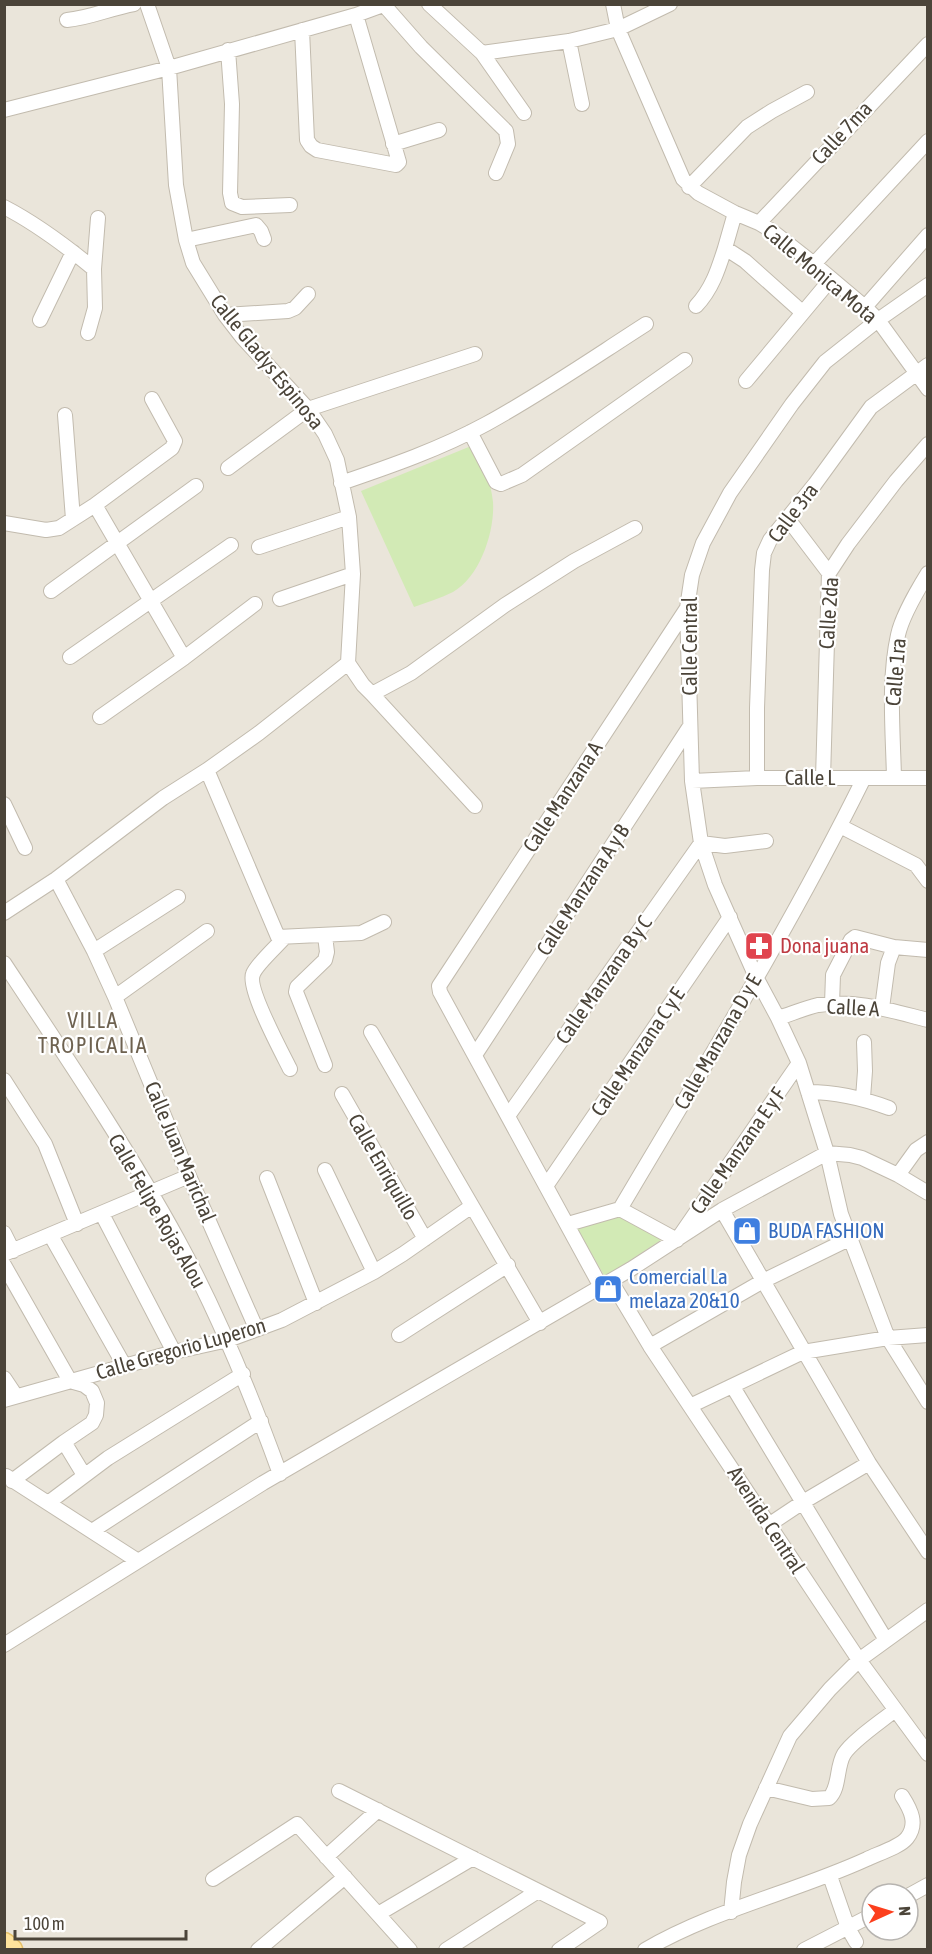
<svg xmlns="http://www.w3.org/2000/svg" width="932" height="1954" font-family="'Asap Condensed',sans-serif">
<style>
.residential{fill:#eae5da;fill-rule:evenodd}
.green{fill:#d2eab5}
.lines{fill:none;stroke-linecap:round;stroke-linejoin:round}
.street-casing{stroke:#c2bbae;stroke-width:16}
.primary-casing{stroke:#e6c16a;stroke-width:25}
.street{stroke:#fff;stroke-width:14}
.primary{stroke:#ffe39c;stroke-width:22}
.labels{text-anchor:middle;stroke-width:4.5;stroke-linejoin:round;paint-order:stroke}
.street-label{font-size:21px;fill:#4b4439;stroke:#fff}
.health-label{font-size:21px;fill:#be3a42;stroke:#fff;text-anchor:start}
.shop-label{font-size:21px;fill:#366cbe;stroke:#fff;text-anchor:start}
.neighbourhood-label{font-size:22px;letter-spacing:1.5px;fill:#6e6250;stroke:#fff}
</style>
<rect width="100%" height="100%" fill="#f6f3ec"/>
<path class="residential" d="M5,5h922v1944l-922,1zM872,1894h36v36h-36z"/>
<path class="green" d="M476,444c7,19 15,38 17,58 2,29 -13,75 -40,90 -12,6 -26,10 -39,15l-53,-116z
M621,1214l40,26 -56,37 -29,-50z"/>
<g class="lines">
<g class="street-casing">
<path id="street" d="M147,4l22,64 7,117 10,55 7,23 32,52 17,22 66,72 17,25 12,26 12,57 4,57 -5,89 15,22 9,9 39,-21 94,-68 69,-44 61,-33
M429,4l53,49 87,-12 49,-12 52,-25
M613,4l5,25 65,150 15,14 37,20 24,10 13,8 42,33 51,43 13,13 50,69
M384,5l37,42 85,84 2,13 -12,29
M67,20c23,-2 44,-12 67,-16
M302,30l5,110 4,6 6,4 79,15 3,-3 -43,-147
M569,41l13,63
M228,50l4,54 -2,89 2,10 10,4 48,-2
M482,53l42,60
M4,110l165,-42 187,-53 30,-11
M393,144l46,-14
M689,187l58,-60 25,-16 35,-19
M4,207c33,17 62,39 90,62
M735,213l-10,35 20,13 57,51
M759,223l169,-179
M186,240l70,-15 5,6 3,8
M814,264l114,-123
M928,285l-50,35 -53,42 -33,42 -62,89 -27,50 -11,32 -5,33 5,173 9,62 14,42 41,92 22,41 21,45 28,90 14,61 47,124 40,64
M696,306c16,-17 22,-36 29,-58
M865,307l63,-72
M225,315l63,-4 7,-3 13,-14
M40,320l33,-68
M88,333l7,-25 -1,-39 4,-51
M746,381l85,-102
M65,415l8,104
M470,432l26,50 5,2 21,-9 163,-115
M228,468l80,-59 167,-55
M341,483c50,-17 99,-34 145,-59 55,-30 107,-66 160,-100
M95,505l89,153
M788,519l41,54
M4,523l42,7 13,-2 36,-23 77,-57 3,-7 -23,-42
M259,547l90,-30
M51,591l145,-105
M280,599l73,-25
M70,657l161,-112
M372,694l103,112
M100,717l84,-59 71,-54
M207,770l71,167 83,-4 23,-11
M757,778v-70l5,-138 2,-17 6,-13 45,-56 56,-77 57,-42
M823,778l6,-205 19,-29 48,-63 32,-37
M894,778c-1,-46 -6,-98 4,-143 4,-19 19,-44 30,-62
M692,781l65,-3h171
M4,804l21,44
M840,826l76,39 12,16
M56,879l38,72 21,46 74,179 67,152
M4,913l52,-34 107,-81 44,-28 52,-37 89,-70
M325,936l2,16 -2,8 -28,27 -1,5 29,73
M284,938c-7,8 -28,27 -31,36 -6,14 29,79 37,95
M94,951l84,-54
M4,963c60,91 122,182 174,277 41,75 73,154 102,234
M115,997l92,-66
M832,1004l1,-29 18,-35 4,-3 39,10 34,3
M882,1008l6,-45 6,-16
M778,1018c13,-4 27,-10 40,-13 38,-6 74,6 110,15
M371,1032l169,291
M475,1055l215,-329
M4,1080l41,64 32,80
M808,1092c29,0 54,6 81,16
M342,1094l83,145
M863,1098l2,-27 -1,-29
M508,1116l193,-273 24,3 41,-5
M325,1170l49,102
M898,1175l18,-25 12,-8
M267,1178l49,125
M546,1186l184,-269
M620,1209c84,-142 171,-283 244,-431
M722,1210l147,253 59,89
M102,1214l72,138
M568,1224l52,-15 57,31 122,-177
M4,1233l9,18
M51,1236l73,129
M4,1254l185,-78
M4,1265l66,116 14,4 8,6 5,12 -1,12 -4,8 -28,19 -52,39
M611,1281l39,65 209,314 69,94
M601,1287l-161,-295 -1,-6 248,-378
M399,1335l109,-70
M650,1346l113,-65 86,-42
M4,1378l12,18
M733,1387l153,253
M4,1400l170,-48 54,-12 54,-20 92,-48 29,-18 69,-48
M690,1406l113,-54 85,-14 40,-3
M64,1442l20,33
M6,1476l132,85
M48,1503l60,-45 135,-84
M770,1524l33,-22 66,-39
M92,1531l169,-110
M4,1645l259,-162 368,-214 91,-59 105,-57 23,2 12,3 36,17 30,18
M766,1788l46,11 17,-1c11,-10 7,-31 15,-44 9,-14 38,-33 51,-44
M339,1791l261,131 -41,28
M326,1857l52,-47
M830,1876l18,52 8,14
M213,1879l84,-55 113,126
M908,1896l20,-11
M731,1912l3,-30 5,-27 11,-31 40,-88 40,-47 29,-29 69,-50
M378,1914l95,-56
M258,1950l87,-73
M446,1950l92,-59
M645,1950c68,-40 150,-58 222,-91 10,-5 33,-12 40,-21 11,-14 4,-28 -5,-42
M804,1950l68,-35"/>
</g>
<g class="primary-casing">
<path id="primary" d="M4,1944l7,6"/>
</g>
<use href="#street" class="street"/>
<use href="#primary" class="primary"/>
</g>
<defs>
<g id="pharmacy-square" transform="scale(1.5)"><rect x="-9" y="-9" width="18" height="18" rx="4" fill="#e0444e" stroke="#fff"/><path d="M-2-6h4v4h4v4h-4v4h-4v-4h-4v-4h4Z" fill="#fff"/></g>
<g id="shop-square" transform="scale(1.5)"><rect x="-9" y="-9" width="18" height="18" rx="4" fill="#3f7fe0" stroke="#fff"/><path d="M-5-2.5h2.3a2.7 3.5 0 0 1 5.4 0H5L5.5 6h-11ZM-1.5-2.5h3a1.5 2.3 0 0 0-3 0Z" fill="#fff"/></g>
</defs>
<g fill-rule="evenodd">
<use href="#pharmacy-square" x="759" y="946"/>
<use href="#shop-square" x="747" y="1231"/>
<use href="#shop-square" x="608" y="1289"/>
</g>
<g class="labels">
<g class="street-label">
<text transform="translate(842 133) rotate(-47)" y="7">Calle 7ma</text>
<text transform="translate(820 274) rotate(40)" y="7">Calle Monica Mota</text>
<text transform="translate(267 362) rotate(51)" y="7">Calle Gladys Espinosa</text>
<text transform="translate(793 513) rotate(-53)" y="7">Calle 3ra</text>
<text transform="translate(829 613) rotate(-86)" y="7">Calle 2da</text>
<text transform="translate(690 646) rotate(-90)" y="7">Calle Central</text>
<text transform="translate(896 672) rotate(-85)" y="7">Calle 1ra</text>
<text x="810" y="785">Calle L</text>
<text transform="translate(563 797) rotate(-57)" y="7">Calle Manzana A</text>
<text transform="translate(583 890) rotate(-57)" y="7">Calle Manzana A y B</text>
<text transform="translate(604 980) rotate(-55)" y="7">Calle Manzana B y C</text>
<text transform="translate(853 1008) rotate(3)" y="7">Calle A</text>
<text transform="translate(718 1042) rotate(-60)" y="7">Calle Manzana D y E</text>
<text transform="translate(638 1052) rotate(-56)" y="7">Calle Manzana C y E</text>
<text transform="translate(738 1151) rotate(-55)" y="7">Calle Manzana E y F</text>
<text transform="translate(180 1152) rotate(67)" y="7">Calle Juan Marichal</text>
<text transform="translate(383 1167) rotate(60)" y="7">Calle Enriquillo</text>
<text transform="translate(157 1211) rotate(60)" y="7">Calle Felipe Rojas Alou</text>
<text transform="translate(181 1349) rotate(-16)" y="7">Calle Gregorio Luperon</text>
<text transform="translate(766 1520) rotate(57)" y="7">Avenida Central</text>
</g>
<g class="health-label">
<text x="780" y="953">Dona juana</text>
</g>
<g class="shop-label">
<text x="768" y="1238">BUDA FASHION</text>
<text x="629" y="1284">Comercial La<tspan x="629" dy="24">melaza 20&amp;10</tspan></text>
</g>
<g class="neighbourhood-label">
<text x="93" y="1028">VILLA<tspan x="93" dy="25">TROPICALIA</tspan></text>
</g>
</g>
<rect width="932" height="1954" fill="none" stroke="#4b4439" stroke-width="12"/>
<g transform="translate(890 1912) rotate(86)"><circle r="28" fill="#ffffff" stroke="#b7b4b0" stroke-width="1.5"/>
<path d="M0-4.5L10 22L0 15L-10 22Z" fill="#fc3f1d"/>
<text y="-9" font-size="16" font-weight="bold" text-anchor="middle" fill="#4b4439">N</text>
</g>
<path d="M15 1930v9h171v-9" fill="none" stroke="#4b4439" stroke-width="3"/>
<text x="24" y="1930" font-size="18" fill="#4b4439" stroke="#ffffff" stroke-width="4.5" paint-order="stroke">100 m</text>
</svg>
